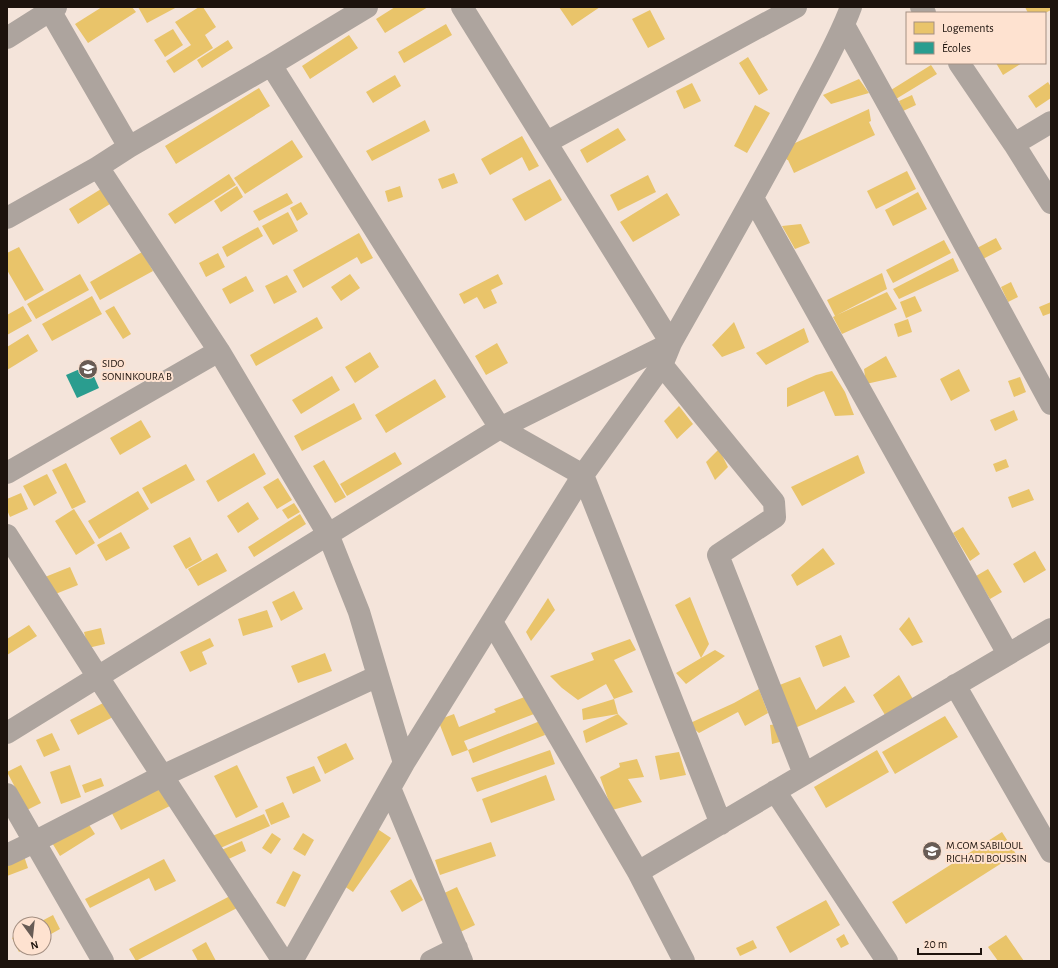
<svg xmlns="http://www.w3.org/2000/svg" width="1058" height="968" font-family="'Alegreya Sans',sans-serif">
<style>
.homes{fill:#e9c46a}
.schools{fill:#2a9d8f}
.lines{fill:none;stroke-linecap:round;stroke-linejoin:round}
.street{stroke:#ada49e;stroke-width:22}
.labels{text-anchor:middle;stroke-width:4;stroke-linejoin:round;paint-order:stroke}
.poi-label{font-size:11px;fill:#1d130d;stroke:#fee2d0;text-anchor:start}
</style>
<rect width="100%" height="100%" fill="#f4e4da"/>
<path class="homes" d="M102,7h30l4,5 -48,31 -13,-19z
M138,7h39l-30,16z
M199,7h4l13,20 -11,8 8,13 -39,25 -8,-12 25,-16 -16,-23z
M395,7h33l-43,26 -9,-14z
M559,7h41l-28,19z
M1025,7h24l2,3 -6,3h-17z
M650,10l15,29 -17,9 -16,-29z
M446,24l6,11 -48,28 -6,-11z
M173,29l10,16 -18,12 -11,-17z
M349,35l9,13 -48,31 -8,-13z
M228,40l5,8 -31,20 -5,-8z
M748,57l20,33 -9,5 -20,-32z
M996,63h26l-19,12z
M931,65l6,9 -41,25 -5,-9z
M395,75l6,11 -28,17 -7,-11z
M859,79l10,14 -38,11 -8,-9z
M1048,82l3,5v11l-15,10 -8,-12z
M692,83l9,18 -17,8 -8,-18z
M259,88l11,18 -94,58 -11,-18z
M912,95l4,10 -13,6 -4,-10z
M755,105l15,8 -23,40 -13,-7z
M869,109l2,12 -2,1 6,13 -81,38 -6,-13h-1l-5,-11z
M425,120l5,11 -58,30 -6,-10z
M618,128l8,12 -39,23 -7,-13z
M522,136l17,30 -10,5 -7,-14 -32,18 -9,-16z
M292,140l11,17 -58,37 -11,-16z
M907,171l9,18 -40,20 -9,-18z
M454,173l4,10 -16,6 -4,-10z
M229,174l7,11 -61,39 -7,-10z
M648,175l8,17 -38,19 -8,-16z
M550,179l12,21 -37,21 -13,-22z
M237,186l6,11 -22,15 -7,-11z
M400,186l3,11 -15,5 -3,-11z
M101,189l9,15 -32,20 -9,-15z
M918,192l9,17 -34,17 -8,-16z
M287,193l6,10 -34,18 -6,-10z
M667,193l13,22 -47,27 -13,-20z
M301,202l7,12 -11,7 -7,-13z
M288,212l10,19 -25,14 -11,-19z
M801,224l9,19 -15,6 -13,-23z
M258,227l5,9 -36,21 -5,-10z
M359,233l14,25 -12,6 -4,-7 -54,31 -10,-18z
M996,238l6,11 -19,10 -6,-11z
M944,240l7,13 -58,30 -7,-13z
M19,247l25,43 -19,11 -18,-31v-17z
M142,252l11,19 -53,29 -10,-18z
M218,253l7,14 -19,10 -7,-14z
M953,258l6,13 -60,28 -6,-10z
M882,273l5,16 -50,26 50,-23 10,17 -55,25 -9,-17 2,-1 -8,-16z
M80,274l9,16 -53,29 -9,-15z
M350,274l10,14 -19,13 -10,-14z
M498,274l5,10 -12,6 6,13 -13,6 -7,-12 -13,7 -5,-10z
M287,275l10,17 -23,12 -9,-18z
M246,276l8,15 -24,13 -8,-15z
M1011,282l7,15 -10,5 -7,-15z
M92,296l10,18 -50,27 -10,-17z
M915,296l7,15 -16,7 -6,-16z
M1051,302v11l-8,3 -4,-9z
M23,306l9,15 -25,14v-20z
M114,306l17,28 -8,5 -18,-28z
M317,317l6,11 -67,38 -6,-11z
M908,319l4,13 -14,5 -4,-13z
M734,322l11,26 -23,9 -10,-12z
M804,328l5,14 -43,23 -10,-12z
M28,334l10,17 -31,19v-23z
M497,343l11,20 -22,12 -11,-19z
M370,352l9,15 -24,16 -10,-16z
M886,356l11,21 -31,7 -2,-15z
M959,369l11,22 -19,10 -11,-22z
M832,371l13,21 9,23 -19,1 -11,-25 -37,16v-19l29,-13z
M332,376l8,14 -39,24 -9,-14z
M1020,377l6,15 -12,5 -6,-16z
M435,379l11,18 -60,36 -11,-18z
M354,403l8,16 -60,32 -8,-15z
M679,406l14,18 -16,15 -13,-18z
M1014,410l4,10 -23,11 -5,-11z
M141,420l10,17 -31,18 -10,-17z
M719,449l9,18 -13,13 -9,-18z
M395,452l7,12 -55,32 -7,-12z
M254,453l12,21 -48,28 -12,-21z
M858,455l7,18 -63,33 -11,-19z
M1006,459l3,8 -13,5 -3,-8z
M324,460l22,37 -11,6 -22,-37z
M66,463l20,39 -14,7 -20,-39z
M186,464l9,16 -44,24 -9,-16z
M47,474l10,19 -23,13 -11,-20z
M278,478l14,22 -15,9 -14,-22z
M1029,489l5,11 -22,8 -4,-11z
M138,491l11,18 -50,30 -11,-18z
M21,493l7,16 -18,8 -3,-7v-11z
M248,502l11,17 -21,14 -11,-17z
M294,503l6,9 -12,7 -6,-9z
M74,509l21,34 -19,12 -21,-34z
M300,514l6,10 -52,33 -6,-10z
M963,527l17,27 -10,7 -17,-28z
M121,532l9,16 -24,13 -9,-16z
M190,537l12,23 -16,9 -13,-23z
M823,548l12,16 -38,22 -6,-11z
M1035,551l11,19 -22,13 -11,-19z
M217,553l10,18 -29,15 -10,-17z
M70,567l8,18 -25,10 -8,-18z
M988,569l14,23 -12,7 -14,-23z
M294,591l9,18 -22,12 -9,-19z
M690,597l19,47 -8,14 14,-8 10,6 -39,28 -10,-11 25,-15 -26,-53z
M548,598l7,12 -24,31 -5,-9z
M267,610l6,17 -30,9 -5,-17z
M909,617l14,25 -11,4 -13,-17z
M29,625l8,11 -30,19v-16z
M101,628l4,16 -17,4 -4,-16z
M841,635l9,22 -27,10 -8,-21z
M210,638l4,8 -12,6 5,12 -17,8 -10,-20z
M630,639l6,11 -22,10 19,32 -19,7 -8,-15 -28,16 -16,-12 -12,-12 44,-16 -3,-7z
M325,653l7,18 -34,12 -7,-17z
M899,675l18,31 -29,14 -15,-25z
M800,677l16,33 29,-24 10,16 -60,26 -18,-42z
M759,689l9,24 -23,13 -7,-14 -39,21 -11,-9 46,-21z
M527,696l7,18 -70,27 4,9 -16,6 -14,-36 16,-6 5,13 37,-15 -2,-3z
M614,699l4,15 -35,6 -1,-11z
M107,701l8,15 -37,19 -8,-15z
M618,714l10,10 -42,19 -3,-12z
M945,716l13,21 -63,37 -13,-22z
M540,721l5,14 -72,28 -5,-13z
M779,724l8,16 -15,4 -2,-19z
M52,733l8,17 -16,7 -8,-17z
M346,743l8,16 -29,15 -8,-17z
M550,750l5,14 -78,28 -6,-14z
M877,750l12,22 -63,36 -12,-21z
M679,752l7,23 -26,5 -5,-24z
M637,759l7,18 -16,2 14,23 -30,8 -12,-33 20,-10 -1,-4z
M21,765l20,38 -14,7 -20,-38z
M70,765l11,32 -20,7 -11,-32z
M237,765l21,42 -22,11 -22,-42z
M314,766l7,15 -28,13 -7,-17z
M546,775l9,25 -64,23 -9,-24z
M101,778l3,8 -19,7 -3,-8z
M158,783l12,23 -49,24 -12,-22z
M283,802l7,15 -19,8 -6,-15z
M264,814l6,12 -54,24 -6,-13z
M86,820l9,14 -35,22 -9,-15z
M376,828l15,10 -38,54 -15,-10z
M1002,832l14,22 -110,70 -14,-22z
M272,833l9,6 -10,15 -9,-6z
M303,833l11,7 -9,16 -12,-7z
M242,841l4,10 -24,11 -5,-10z
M491,842l5,14 -56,19 -5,-15z
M24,856l4,12 -21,8v-14z
M164,859l12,22 -21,10 -6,-13 -59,30 -5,-9z
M293,871l8,4 -16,32 -9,-4z
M411,879l12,21 -21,12 -12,-21z
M457,887l18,38 -19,9 -18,-38z
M230,896l7,12 -101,53 -7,-12z
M826,900l14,25 -50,28 -14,-26z
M53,915l7,14 -16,9v-14h-8z
M20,933v15h6l-7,4 -7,-14z
M844,934l5,10 -8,4 -5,-9z
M1006,935l18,26h-26l-10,-14z
M753,940l4,8 -17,8 -4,-8z
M206,942l10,19h-18l-6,-11z"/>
<path class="schools" d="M89,365l10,23 -22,10 -11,-23z"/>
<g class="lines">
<path class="street" d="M48,7l81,140
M921,7l4,6
M844,25l72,130 135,249
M7,38l49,-31
M959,63l55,81 37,59
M271,65l229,363 83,47 138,349
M547,142l249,-135
M1014,144l37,-22
M98,167l121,184 109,183 31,78 45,151
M753,198l255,456
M7,218l91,-51 31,-20 142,-82 96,-58
M662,365l112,137 1,15 -57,38 86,219
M7,473l212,-122
M7,535l91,142 185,284
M492,622l146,250 46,89
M955,685l96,167
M7,733l493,-305 171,-85 -209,-336
M390,788l72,173
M775,791l112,170
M7,794l96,167
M7,855l27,-13 128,-66 216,-100
M638,872l413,-243
M292,961l112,-198 179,-288 79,-110 9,-22c44,-78 89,-156 131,-236 17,-33 36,-65 49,-100
M431,961l26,-13"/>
</g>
<defs>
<g id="school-disc" transform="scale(1)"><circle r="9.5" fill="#685c55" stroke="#fee2d0"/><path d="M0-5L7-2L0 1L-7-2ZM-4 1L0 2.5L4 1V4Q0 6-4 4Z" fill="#fff"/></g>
</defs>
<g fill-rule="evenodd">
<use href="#school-disc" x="88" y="369"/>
<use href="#school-disc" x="932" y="851"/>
</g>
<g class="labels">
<g class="poi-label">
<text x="102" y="367">SIDO<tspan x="102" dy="13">SONINKOURA B</tspan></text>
<text x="946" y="849">M.COM SABILOUL<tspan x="946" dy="13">RICHADI BOUSSIN</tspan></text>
</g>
</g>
<rect width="1058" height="968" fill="none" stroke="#1d130d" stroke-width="16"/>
<rect x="906" y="12" width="140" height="52" fill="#fee2d0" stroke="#a48f82"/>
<rect x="914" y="22" width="20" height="12" fill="#e9c46a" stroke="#a48f82"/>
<text x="942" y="32" font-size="12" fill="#1d130d">Logements</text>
<rect x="914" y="42" width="20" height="12" fill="#2a9d8f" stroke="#a48f82"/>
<text x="942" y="52" font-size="12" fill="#1d130d">Écoles</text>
<g transform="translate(32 936) rotate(165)"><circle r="19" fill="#fee2d0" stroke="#a48f82"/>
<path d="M0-3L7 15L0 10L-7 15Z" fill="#685c55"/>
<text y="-6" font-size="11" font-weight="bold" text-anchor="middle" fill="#1d130d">N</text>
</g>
<path d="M918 948v6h63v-6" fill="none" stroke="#1d130d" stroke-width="2"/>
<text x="924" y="948" font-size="12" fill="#1d130d" stroke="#fee2d0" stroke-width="3" paint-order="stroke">20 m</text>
</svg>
